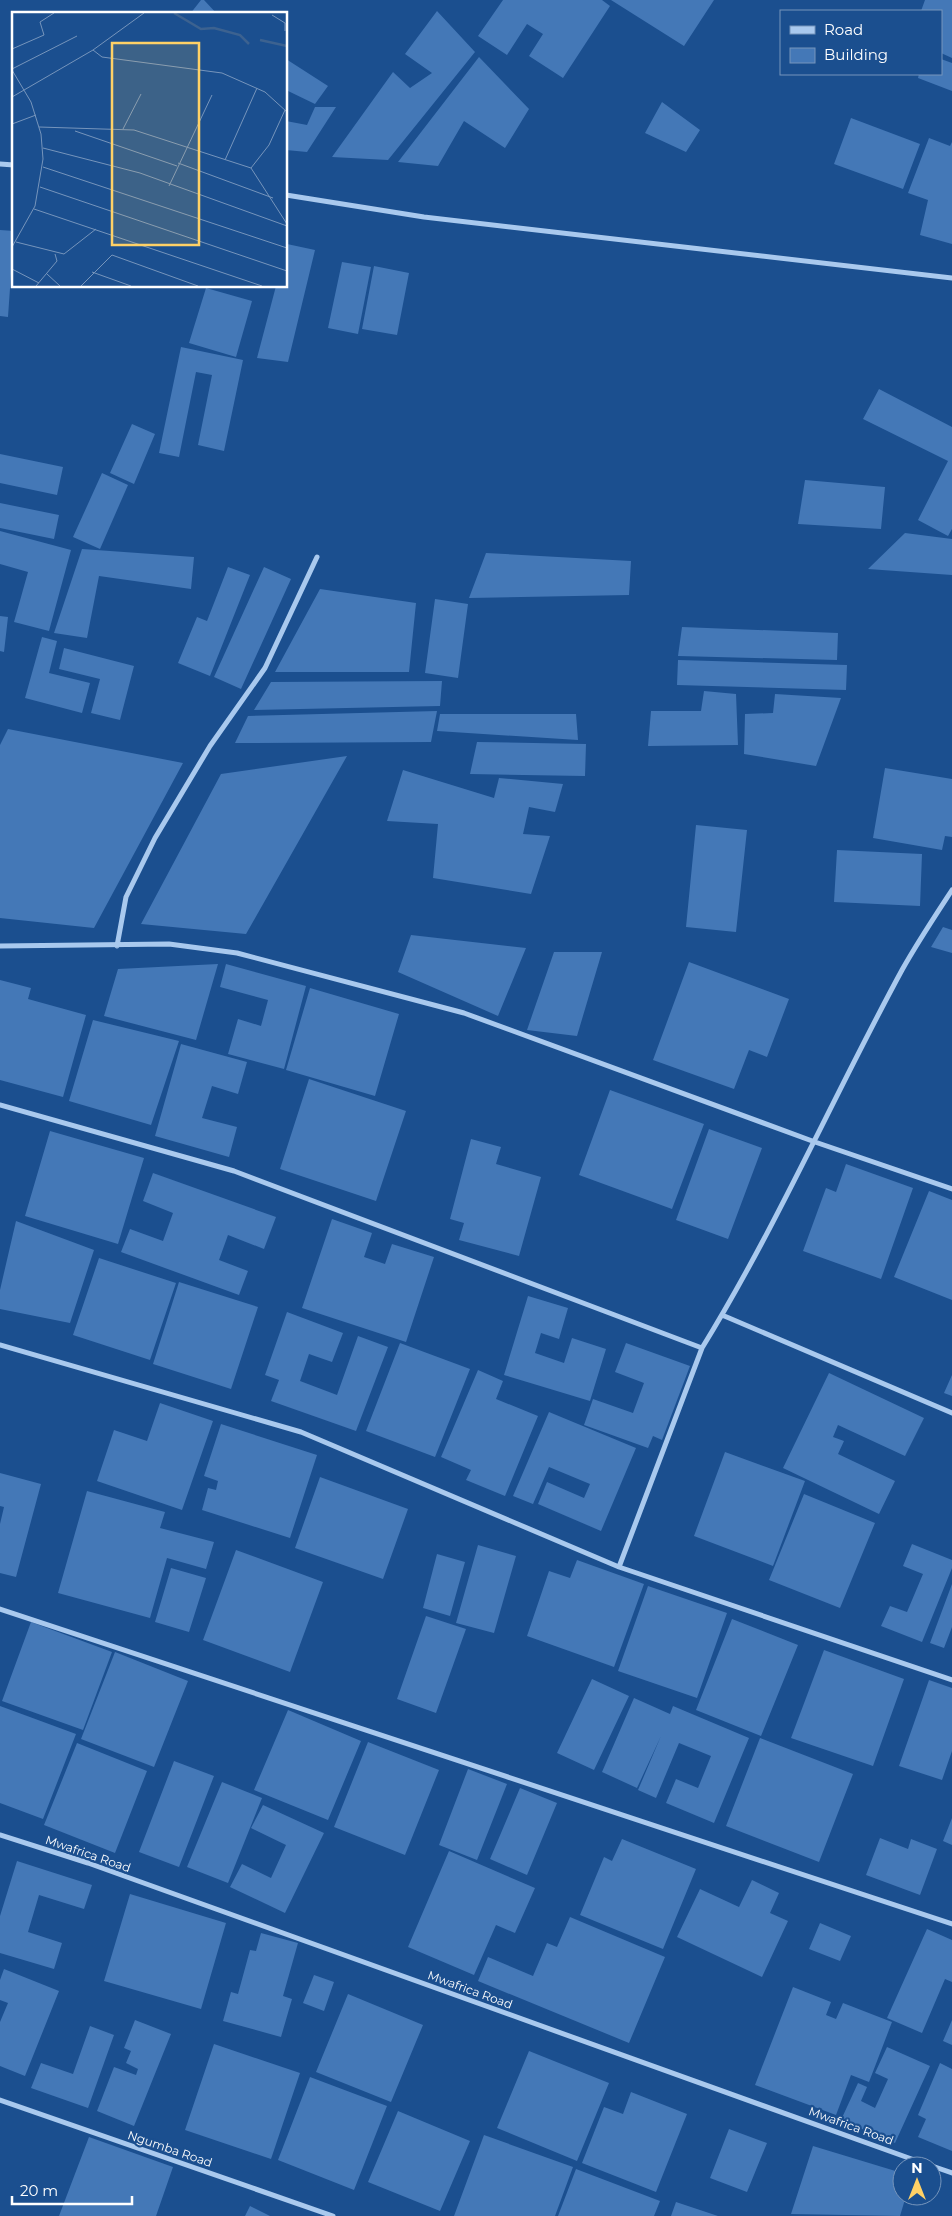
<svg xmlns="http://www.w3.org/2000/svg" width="952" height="2216" font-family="Montserrat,sans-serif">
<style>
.building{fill:#4478b7}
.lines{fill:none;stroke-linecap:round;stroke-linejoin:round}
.minor{stroke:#a9c9ee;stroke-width:5}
.labels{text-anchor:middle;stroke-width:4.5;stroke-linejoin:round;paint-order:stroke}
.street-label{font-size:12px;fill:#fff;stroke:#1b4f8f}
.inset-river{fill:none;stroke:#3c6290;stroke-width:2.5}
.inset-road{fill:none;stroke:#7695bc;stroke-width:1}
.view{fill:#ffd166;fill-opacity:0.15;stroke:#ffd166;stroke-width:2.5}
.inset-edge{fill:none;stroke:#fff;stroke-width:2.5}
</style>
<rect width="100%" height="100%" fill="#1b4f8f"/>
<path class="building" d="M201,0h3l13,14h-27z
M503,0h99l8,6 -47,72 -34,-22 14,-22 -16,-10 -20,31 -29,-19z
M611,0h103l-30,46z
M925,0h27v58l-11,-5v-42h-20z
M437,11l38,41 -87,108 -56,-3 61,-85 17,16 22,-15 -27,-19z
M479,57l50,52 -24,39 -41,-27 -26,45 -40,-4z
M286,59l42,27 -13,18 -29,-14z
M941,59l11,4v28l-34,-13 1,-4h22z
M662,102l38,28 -14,22 -41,-19z
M315,107h21l-29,45 -21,-2v-29l21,4z
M851,118l69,26 -17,45 -69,-25z
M929,138l21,8 2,-4v102l-32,-9 8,-35 -20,-7z
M0,230l14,1 -6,86 -8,-1z
M287,244l28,6 -27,112 -31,-4 19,-72h10z
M342,262l29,5 -13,67 -30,-6z
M374,266l35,7 -12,62 -35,-6z
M206,288l46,13 -16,56 -47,-14z
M181,347l62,13 -19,91 -26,-6 14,-70 -16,-3 -17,85 -20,-4z
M879,389l73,38v102l-4,7 -30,-16 30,-59 -85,-42z
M132,424l23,10 -21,50 -24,-11z
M0,454l63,13 -6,28 -57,-12z
M102,473l26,12 -28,64 -27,-12z
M805,480l80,7 -4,42 -83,-5z
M0,503l59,12 -5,24 -54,-11z
M0,531l71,19 -22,81 -35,-9 14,-50 -28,-8z
M905,533l47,6v36l-84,-6z
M82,549l112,8 -3,32 -92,-13 -12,62 -33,-5z
M486,553l145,8 -2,34 -160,3z
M228,567l22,8 -40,101 -32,-13 19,-46 10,4z
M264,567l27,12 -50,110 -27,-12z
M320,589l96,14 -7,69h-134z
M435,599l33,5 -10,74 -33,-5z
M0,616l8,1 -4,35 -4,-1z
M682,627l156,6 -1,27 -159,-4z
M42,637l15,4 -8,32 41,10 -8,30 -57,-15z
M64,648l70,18 -14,54 -29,-7 9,-34 -41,-10z
M678,660l169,5 -1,25 -169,-5z
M442,681l-2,25 -186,4 17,-28z
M704,691l32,3 2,51 -90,1 3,-35h50z
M775,694l66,4 -25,68 -72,-12 1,-40 28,-1z
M437,711l-6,31 -196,1 13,-27z
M440,714h136l2,26 -141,-9z
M8,729l175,34 -89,165 -94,-10v-173z
M477,742l109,2 -1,32 -115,-2z
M347,756l-101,178 -105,-10 80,-150z
M885,768l67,11v58l-7,-1 -3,14 -69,-12z
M403,770l91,28 5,-20 64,6 -8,28 -26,-5 -6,27 27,2 -19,58 -98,-16 5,-54 -51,-3z
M696,825l51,5 -11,102 -50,-5z
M837,850l85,4 -2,52 -86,-4z
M943,927l9,3v23l-21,-6z
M411,935l115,13 -28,68 -100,-44z
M554,952h48l-25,84 -50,-6z
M689,962l100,37 -22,58 -18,-7 -15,39 -81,-29z
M218,964l-22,76 -92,-24 14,-47z
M226,964l80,22 -22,83 -56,-15 10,-35 23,7 7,-26 -48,-13z
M0,980l31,8 -3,11 58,16 -23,82 -63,-17z
M310,988l89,26 -24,82 -89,-26z
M93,1020l86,21 -28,84 -82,-24z
M181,1044l66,18 -9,32 -26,-8 -10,32 35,9 -8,30 -74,-21z
M309,1079l97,32 -30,90 -96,-32z
M610,1090l94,34 -32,85 -93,-34z
M709,1129l53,19 -34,91 -52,-19z
M50,1131l94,27 -26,86 -93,-28z
M471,1139l30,8 -5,17 45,13 -22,79 -60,-16 5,-17 -14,-4z
M846,1164l67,24 -32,91 -78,-28 23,-63 10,4z
M153,1173l123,44 -12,32 -36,-14 -9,25 29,11 -9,24 -118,-43 9,-23 33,12 10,-28 -30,-12z
M929,1191l23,9v100l-58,-23z
M332,1219l40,14 -8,24 21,7 7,-20 42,13 -28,85 -104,-34z
M16,1221l78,29 -24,73 -70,-14v-19z
M99,1258l77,25 -26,77 -77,-25z
M179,1282l79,25 -27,82 -78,-25z
M528,1296l40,12 -9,31 -18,-6 -6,20 29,10 8,-25 34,11 -16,52 -86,-26z
M287,1312l56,21 -11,29 -23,-8 -9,27 37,14 21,-59 30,11 -32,84 -85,-30 8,-21 -14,-5z
M400,1343l70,26 -35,88 -69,-26z
M626,1343l64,23 -28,74 -9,-4 -5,12 -64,-23 9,-26 40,14 11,-30 -29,-11z
M478,1370l25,11 -7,18 42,17 -33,80 -39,-16 5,-10 -30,-13z
M829,1373l95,45 -19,38 -67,-31 -5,12 11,4 -6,13 57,27 -16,33 -96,-46z
M952,1375v21l-8,-3z
M160,1403l53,18 -31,89 -85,-29 17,-51 33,11z
M549,1412l87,36 -35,83 -63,-27 9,-22 37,16 6,-14 -41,-17 -16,37 -20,-8z
M221,1424l96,31 -27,83 -88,-28 6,-22 8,2 2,-9 -14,-5z
M725,1452l80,29 -32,85 -79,-30z
M0,1473l41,11 -25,93 -16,-4v-49l4,-17 -4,-1z
M320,1477l88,32 -25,70 -88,-31z
M87,1491l78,21 -5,16 54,14 -8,27 -39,-11 -17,60 -92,-25z
M804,1494l71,29 -35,85 -71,-28z
M912,1544l40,16v8l-30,74 -41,-16 9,-20 17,6 16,-38 -20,-8z
M478,1545l38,11 -22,77 -38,-10z
M236,1550l87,32 -33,90 -87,-32z
M437,1554l28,8 -15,54 -27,-8z
M577,1560l67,24 -30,83 -87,-31 22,-65 21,7z
M171,1568l35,10 -17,54 -34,-10z
M952,1584v43l-8,21 -14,-5z
M648,1586l79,27 -30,85 -79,-27z
M426,1616l40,13 -30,84 -39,-14z
M732,1619l66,26 -37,91 -65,-26z
M31,1622l81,30 -29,78 -81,-29z
M824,1650l80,29 -31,87 -82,-28z
M115,1652l73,29 -34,86 -73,-28z
M592,1679l37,17 -35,74 -37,-17z
M929,1680l23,8v63l-10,29 -43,-14z
M634,1698l36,16 3,-8 76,32 -35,85 -48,-20 10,-24 22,9 13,-32 -32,-13 -23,55 -18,-8 23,-54 -24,52 -35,-16z
M0,1706l76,28 -33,85 -43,-16z
M288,1710l73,31 -33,79 -74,-30z
M760,1738l93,36 -34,88 -93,-36z
M368,1742l71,28 -34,85 -71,-28z
M77,1743l70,28 -32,82 -71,-28z
M174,1761l40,15 -35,91 -40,-15z
M468,1769l39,15 -30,76 -38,-15z
M222,1782l40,16 -34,85 -41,-16z
M520,1788l37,15 -30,72 -37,-16z
M263,1805l61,28 -39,80 -55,-26 12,-23 29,14 15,-33 -35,-17z
M952,1818v27l-9,-4z
M880,1838l28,11 3,-10 26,10 -17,46 -54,-20z
M622,1839l74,30 -33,80 -83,-34 24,-58 8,4z
M449,1851l86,37 -20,45 -19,-8 -22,50 -66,-28z
M17,1861l75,24 -8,24 -45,-14 -11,37 34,11 -8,26 -54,-16v-37z
M752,1880l27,13 -9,20 18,8 -26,56 -85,-40 23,-48 39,18z
M130,1894l96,29 -25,86 -97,-28z
M570,1917l95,40 -36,86 -151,-62 10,-24 45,19 14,-33 10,4z
M820,1923l31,13 -11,25 -31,-12z
M927,1929l25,11v42l-7,-3 -23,54 -35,-15z
M261,1933l37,10 -15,53 9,3 -11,38 -58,-16 8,-29 7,2 12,-44 6,1z
M4,1969l55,22 -34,85 -25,-10v-44l8,-19 -8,-3v-20z
M314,1975l20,7 -10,29 -21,-8z
M793,1987l38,15 -5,13 10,4 7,-16 49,19 -23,60 -18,-7 -15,40 -81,-30z
M348,1994l75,31 -32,77 -75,-30z
M135,2020l36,14 -37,92 -37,-15 17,-44 22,8 2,-6 -12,-6 5,-12 -7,-3z
M952,2020v25l-9,-4z
M90,2026l24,9 -26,73 -57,-20 10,-25 32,11z
M214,2044l86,29 -29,86 -86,-29z
M887,2047l43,19 -35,77 -54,-23 17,-37 9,4 -6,14 14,7 13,-29 -13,-6z
M529,2051l80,32 -32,78 -80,-33z
M940,2063l12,6v82l-34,-14 8,-18 -8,-4z
M310,2077l77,29 -33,84 -76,-30z
M631,2092l56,22 -31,78 -74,-29 22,-56 19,7z
M398,2111l72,30 -30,70 -72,-29z
M729,2129l38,14 -20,49 -37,-14z
M484,2135l89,32 -18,49h-101z
M89,2137l84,30 -17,49h-97z
M813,2146l89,27v23h4l-6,20 -109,-2z
M576,2169l84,32 -6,15h-96z
M676,2202l42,14h-47z
M250,2206l20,10h-25z"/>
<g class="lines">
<path class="minor" d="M0,164l14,1
M286,195l138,22 528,61
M0,946l169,-2 68,9 227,60 351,129 137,47
M117,946l9,-49 29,-59 55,-92 55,-78 52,-111
M0,1105l234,66 468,177
M722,1315l230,98
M0,1345l301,87 318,135 333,113
M619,1567l83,-219c75,-122 132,-253 200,-378 15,-27 33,-54 50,-80
M0,1609l952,315
M0,1835l88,28 843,303
M0,2100l333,116
M932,2166l20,7"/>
</g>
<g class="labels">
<g class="street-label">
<text transform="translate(88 1854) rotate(19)" y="4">Mwafrica Road</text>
<text transform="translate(470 1990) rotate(20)" y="4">Mwafrica Road</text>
<text transform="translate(851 2126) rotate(20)" y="4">Mwafrica Road</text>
<text transform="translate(170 2149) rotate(19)" y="4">Ngumba Road</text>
</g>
</g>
<g transform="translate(12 12)">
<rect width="275" height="275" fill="#1b4f8f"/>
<path class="inset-river" d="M162,1l27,16 13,-1 26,7 9,9M248,28l27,6"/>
<path class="inset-road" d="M260,3l13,8v8M0,37l32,-14 -4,-13 14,-9M81,38l9,7 120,16 43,19 22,20M0,57l65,-33M0,58l19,32 10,32 2,25 -8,47 -23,41M0,85l81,-47 51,-37M0,112l24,-9M27,115l95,3 117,38 36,56M111,117l18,-35M63,119l102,35M31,136l97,25 147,53M213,148l32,-72M166,151l95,35M31,155l244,81M239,156l18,-23 16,-35M157,174l43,-91M28,175l247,84M22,197l228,77M4,230l48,12 32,-25M0,257l27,14M80,260l39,14M35,262l13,12M24,274l21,-25 -2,-7M69,274l31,-31 86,31"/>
<path class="view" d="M100,31h87v202h-87z"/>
<rect width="275" height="275" class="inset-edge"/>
</g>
<rect x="780" y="10" width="162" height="65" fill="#1b4f8f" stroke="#7695bc"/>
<rect x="790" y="26" width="25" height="8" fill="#a9c9ee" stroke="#7695bc"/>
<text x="824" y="35" font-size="15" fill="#ffffff">Road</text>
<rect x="790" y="48" width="25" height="15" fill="#4478b7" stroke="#7695bc"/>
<text x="824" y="60" font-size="15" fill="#ffffff">Building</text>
<g transform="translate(917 2181)"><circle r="24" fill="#1b4f8f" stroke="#7695bc"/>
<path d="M0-4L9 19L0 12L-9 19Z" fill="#ffd166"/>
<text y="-8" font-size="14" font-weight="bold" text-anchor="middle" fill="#ffffff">N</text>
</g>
<path d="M12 2196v8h120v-8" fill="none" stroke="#ffffff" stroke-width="2.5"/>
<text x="20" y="2196" font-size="15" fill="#ffffff" stroke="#1b4f8f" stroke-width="4" paint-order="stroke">20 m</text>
</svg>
